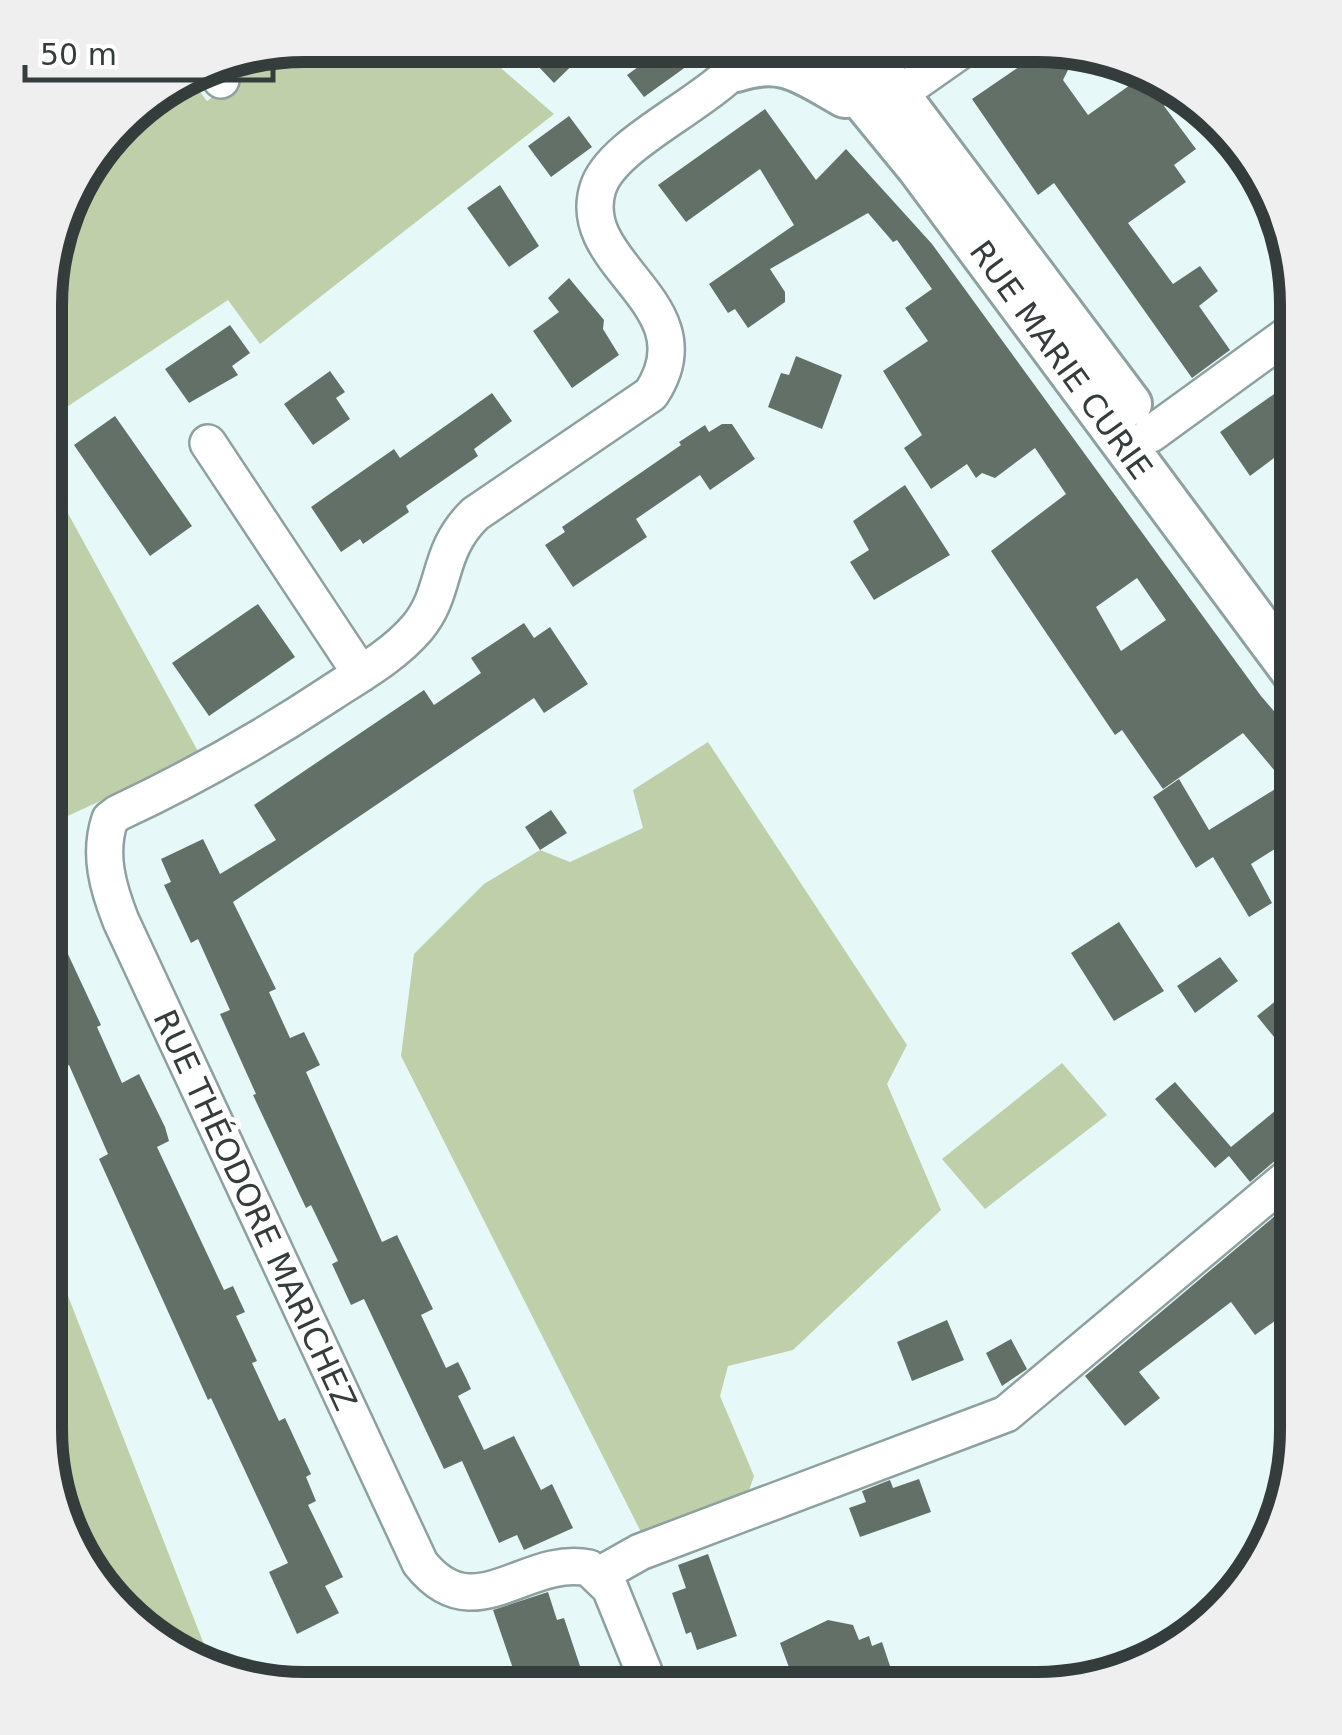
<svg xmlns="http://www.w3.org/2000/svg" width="1342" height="1735" font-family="'DejaVu Sans',sans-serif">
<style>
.green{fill:#becfaa}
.building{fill:#637068;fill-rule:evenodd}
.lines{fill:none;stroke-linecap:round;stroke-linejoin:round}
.minor-casing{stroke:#8ea09f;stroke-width:40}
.tertiary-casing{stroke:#8ea09f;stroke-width:48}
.minor{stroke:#fff;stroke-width:35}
.tertiary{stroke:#fff;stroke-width:42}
.labels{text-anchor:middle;stroke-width:10;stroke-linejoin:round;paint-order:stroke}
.street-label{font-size:32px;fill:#353c3c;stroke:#fff}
.rim{fill:none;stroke:#353c3c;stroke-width:12}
</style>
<rect width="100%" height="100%" fill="#e6f9f8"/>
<path class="green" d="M306,45l189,1 7,23 52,45 -294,230 -32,-44 -181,120v-149l33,-95 49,-60 60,-38 18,23 70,-51z
M47,475l153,280 -154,71z
M708,742l199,303 -20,39 54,126 -148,140 -65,16 -8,30 34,80 -8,23 -105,33 -240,-476 13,-102 70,-70 56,-34 30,12 73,-34 -10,-38z
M1062,1063l45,52 -122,94 -43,-50z
M45,1237l167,428 -52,-19 -60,-69 -55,-158z"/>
<path class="building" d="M519,46h73l-38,37z
M667,46h48l-71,51 -17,-22z
M1048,47h16l9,13 -10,20 25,35 56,-40 40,17 -20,14 32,43 -22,16 12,17 -58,41 45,61 27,-18 18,25 -19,15 31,44 -38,28 -138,-195 -16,12 -66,-96z
M765,109l51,71 30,-31 86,95 329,452 36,42v97l-46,29 21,39 -23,14 -36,-60 -17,11 -43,-71 26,-18 30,51 76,-47 -42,-50 -80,56 -41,-59 -7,5 -124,-184 75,-57 -31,-46 -40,30 -13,-5 -6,5 -9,-14 -36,25 -27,-41 18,-13 -39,-64 45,-30 -23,-33 27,-19 -35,-49 -4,2 -25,-29 -98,56 15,23v10l-37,26 -13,-19 -7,4 -19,-29 85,-59 -34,-56 -74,53 -28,-37zM1137,578l29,42 -45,31 -25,-44z
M569,116l23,31 -41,30 -23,-31z
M500,185l39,61 -30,21 -42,-59z
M569,278l35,42 -1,9 16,26 -47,33 -39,-57 26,-19 -11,-14z
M230,325l20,28 -18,13 6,9 -49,28 -24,-34z
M796,356l46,19 -20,54 -54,-22 13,-34 8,2z
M330,371l15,21 -9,6 14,21 -37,26 -29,-41z
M1297,378v104l-19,-27 -28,21 -30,-44z
M492,393l20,28 -38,28 4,7 -72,50 3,6 -46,32 -3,-5 -19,13 -30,-45 83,-58 6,9z
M115,416l77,110 -42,30 -76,-111z
M722,424h10l23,35 -45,31 -10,-15 -64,44 11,18 -74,50 -28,-42 20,-13 -3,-5 119,-82 -2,-3 26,-17 4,7z
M905,485l45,70 -76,45 -24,-38 19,-12 -16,-29z
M258,604l37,53 -86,59 -37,-53z
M524,623l10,15 16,-11 38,57 -44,29 -10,-15 -301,204 43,87 -7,3 21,46 14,-6 16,33 -14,7 76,170 15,-7 36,74 -12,6 25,53 12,-6 8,16 5,11 -13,7 26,54 30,-14 27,54 11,-6 21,44 -49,22 -7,-15 -18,8 -37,-82 -18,8 -80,-170 -13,6 -19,-41 6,-3 -27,-56 -5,3 -53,-113 3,-1 -36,-80 10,-4 -32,-71 -7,4 -27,-58 7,-3 -10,-23 42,-20 17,35 56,-34 -22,-35 170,-115 10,15 47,-32 -10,-15z
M551,810l16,23 -27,17 -15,-23z
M46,907l55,118 -4,2 25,56 17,-9 26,53 4,14 -12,6 67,143 9,-4 5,11 7,15 -9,4 21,45 -5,2 27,58 6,-3 26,56 -5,3 10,24 -8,4 35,72 -18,9 14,27 -42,21 -28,-62 19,-9 -77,-165 -3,2 -109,-241 9,-5 -39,-89 -11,5 -12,-27z
M1119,922l45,69 -50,30 -43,-68z
M1220,957l18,24 -43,32 -18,-27z
M1283,995l14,17v53l-40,-49z
M1175,1082l56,65 66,-54v56l-14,5 -33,28 -21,-26 -14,12 -60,-69z
M1282,1210l14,20v111l-17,-23 -24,17 -24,-33 -92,70 21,26 -35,28 -40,-50z
M947,1320l17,40 -52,21 -15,-39z
M1011,1339l16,30 -25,17 -16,-33z
M919,1479l12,33 -71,25 -11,-29 17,-6 -4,-11 28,-11 3,8z
M708,1554l29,82 -40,14 -6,-18 -5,2 -14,-41 14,-5 -8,-23z
M548,1592l9,28 7,-2 18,54 -6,2 5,15h-61l-27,-79z
M828,1620l25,5 6,15 10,-4 3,10 10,-4 16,48 -101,-1 -17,-46z"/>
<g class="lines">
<g class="minor-casing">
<path id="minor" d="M210,66l11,14
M899,94l67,-47
M1151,434l146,-106
M208,443l153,231
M601,1574l39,-22 366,-138 291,-244
M651,1689l-41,-101 -21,-20c-64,-13 -115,64 -169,-5l-299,-642c-13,-33 -23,-67 -11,-102l8,-6c75,-35 145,-75 213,-120 29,-19 63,-38 86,-65 31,-37 18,-75 58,-114l176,-120c60,-90 -78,-128 -53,-206 15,-48 119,-87 153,-137"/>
</g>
<g class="tertiary-casing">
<path id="tertiary" d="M820,47l99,121 378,509
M862,47l268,357
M736,70c48,-16 69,4 109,26"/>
</g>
<use href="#minor" class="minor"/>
<use href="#tertiary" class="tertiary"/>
</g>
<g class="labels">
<g class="street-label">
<text transform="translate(1061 360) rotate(54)" y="11">RUE MARIE CURIE</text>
<text transform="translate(255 1210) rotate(65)" y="11">RUE THÉODORE MARICHEZ</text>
</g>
</g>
<path d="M0 0H1342V1735H0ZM305 62H1037A243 243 0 0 1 1280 305V1429A243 243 0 0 1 1037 1672H305A243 243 0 0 1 62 1429V305A243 243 0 0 1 305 62Z" fill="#efefef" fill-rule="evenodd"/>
<path class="rim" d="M305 62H1037A243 243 0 0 1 1280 305V1429A243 243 0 0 1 1037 1672H305A243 243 0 0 1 62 1429V305A243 243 0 0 1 305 62Z"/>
<path d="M25 65v15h248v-15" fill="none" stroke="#353c3c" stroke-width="5"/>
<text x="40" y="65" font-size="30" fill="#353c3c" stroke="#ffffff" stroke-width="8" paint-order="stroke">50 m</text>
</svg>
